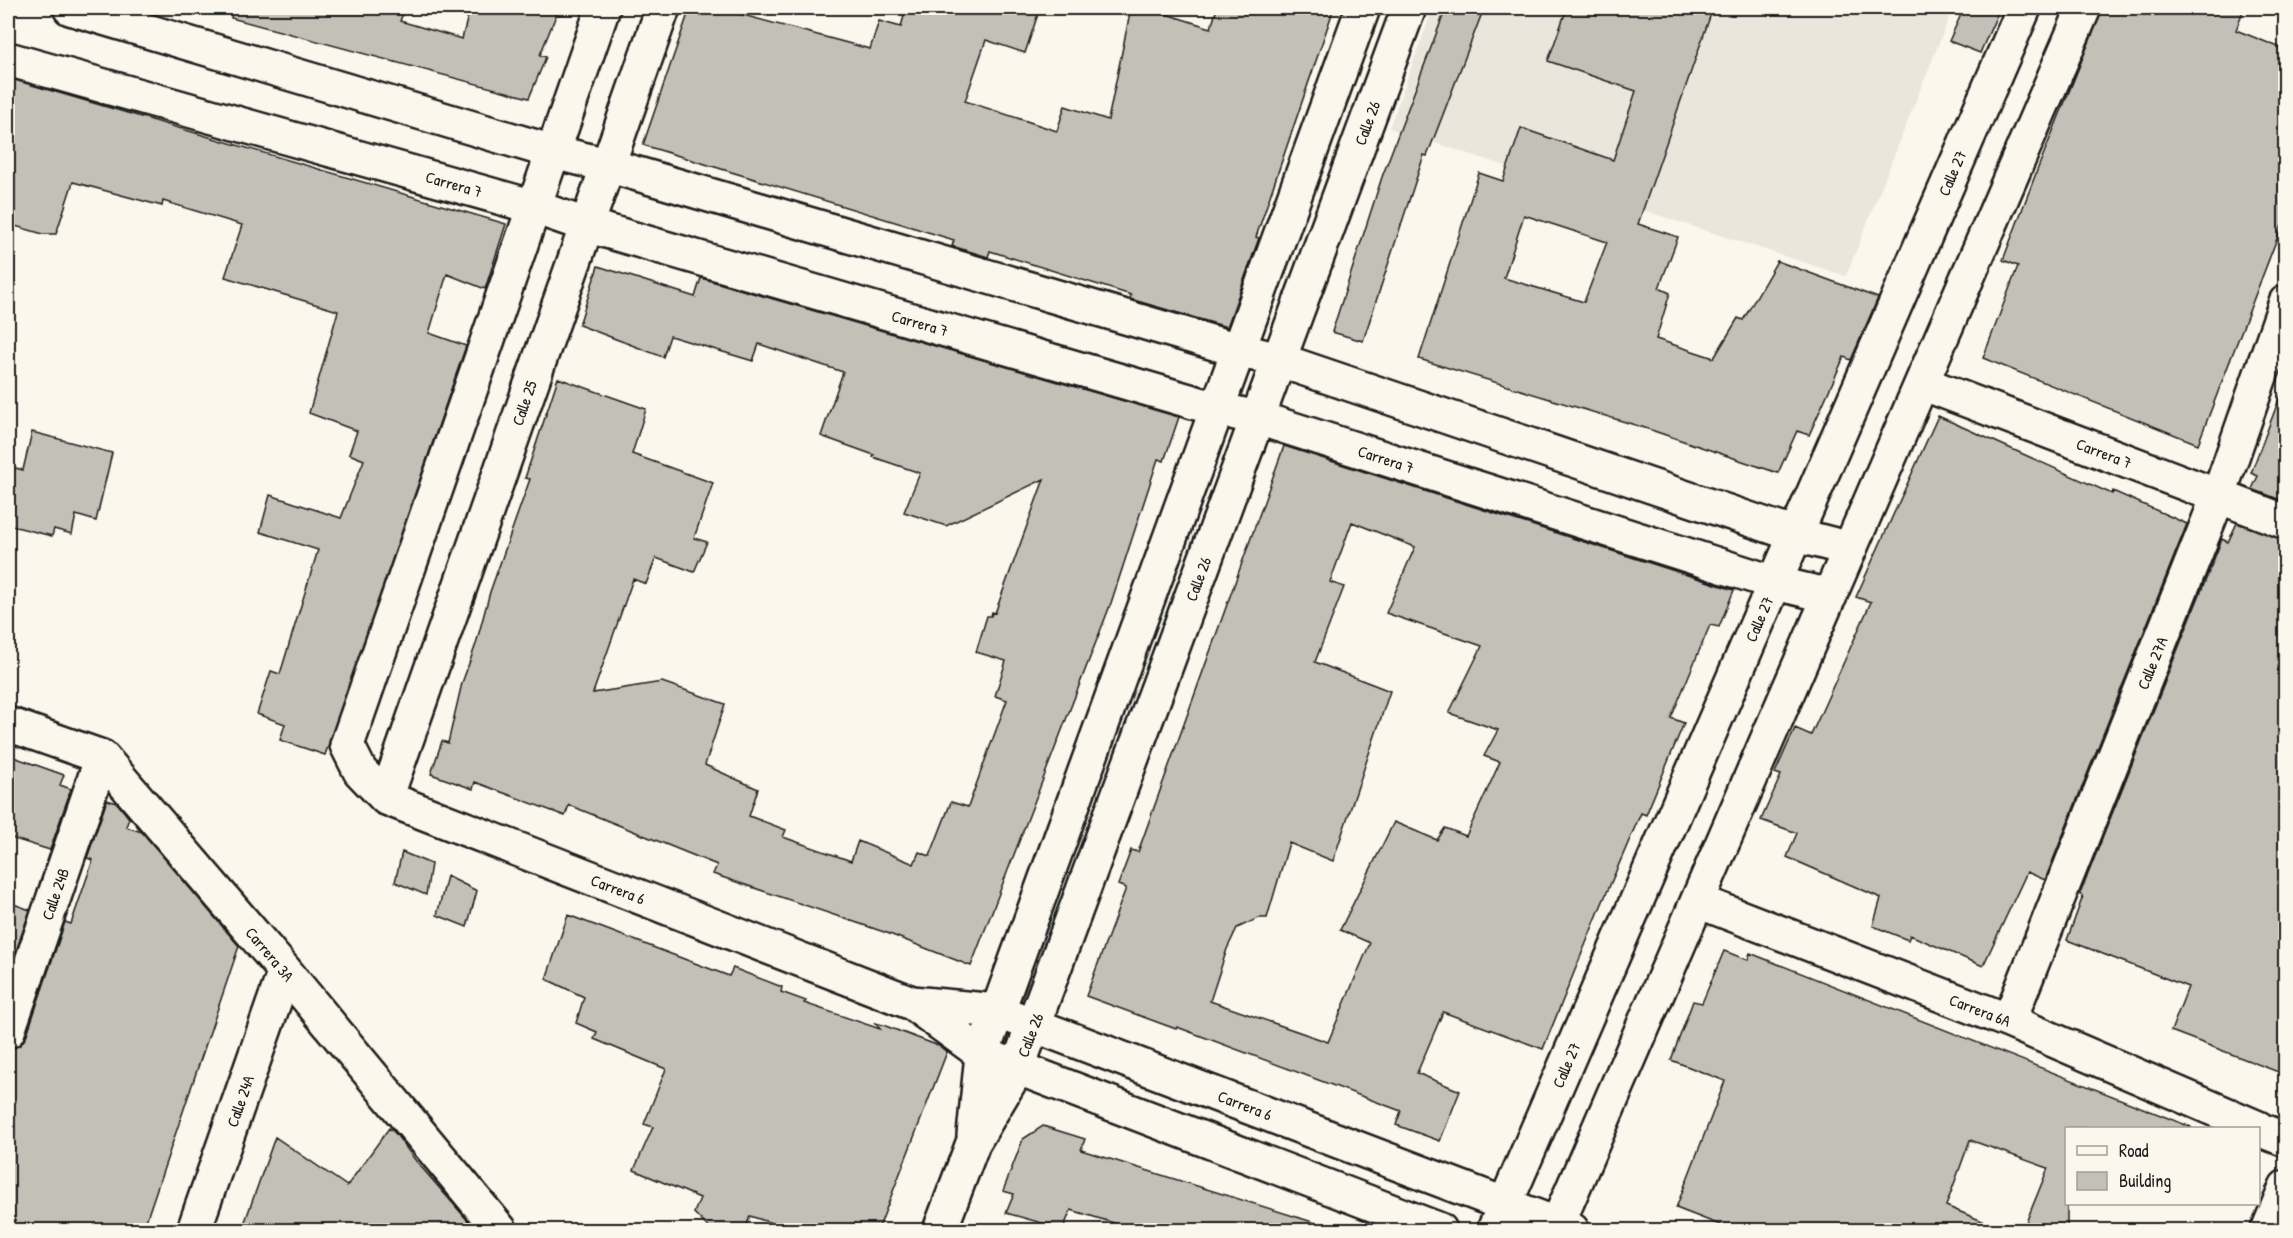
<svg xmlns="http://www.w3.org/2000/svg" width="2293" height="1238" font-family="'Patrick Hand',sans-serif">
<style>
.built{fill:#eae6dc}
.building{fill:#c3c0b8;stroke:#1c1c1c;stroke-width:1.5;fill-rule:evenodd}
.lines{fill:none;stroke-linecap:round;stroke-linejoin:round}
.minor-casing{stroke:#1c1c1c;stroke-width:38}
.minor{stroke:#fbf7ec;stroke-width:33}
.labels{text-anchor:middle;stroke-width:6;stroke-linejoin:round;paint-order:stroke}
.street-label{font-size:16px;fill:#1c1c1c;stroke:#fbf7ec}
</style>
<rect width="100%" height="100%" fill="#fbf7ec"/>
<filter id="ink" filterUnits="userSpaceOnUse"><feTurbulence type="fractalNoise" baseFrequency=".0167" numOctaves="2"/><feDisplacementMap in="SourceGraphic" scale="12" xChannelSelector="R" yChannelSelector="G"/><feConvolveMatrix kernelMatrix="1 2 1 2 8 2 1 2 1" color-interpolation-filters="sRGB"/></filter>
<g filter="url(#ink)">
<path class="built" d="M1433,8h520l-107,268 -457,-148z"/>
<path class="building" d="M232,8h173l-5,13 62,18 8,-31h89l-19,47 6,2 -17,41 -298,-80z
M690,8h27l153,41 9,-28 22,6 5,-19h134l-15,45 -39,-13 -21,61 92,30 8,-25 43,14 23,-112h16l64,20 6,-20h117l-78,229 3,1 -32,89 -97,-28 1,-4 -141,-44 -2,6 -36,-11 2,-6 -311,-95z
M1446,8h38l-57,148 -3,-1 -61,186 -31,-9 50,-155z
M1567,8h146l-75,216 40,13 -19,51 11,5 -14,46 58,19 24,-40 5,2 34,-59 101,37 -27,62 -7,-3 -35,78 -12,-4 -19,42 -133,-45 -226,-69 60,-186 24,8 18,-53 92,32 23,-69 -88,-30zM1524,215l83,27 -23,60 -80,-24z
M1964,8h36l-20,45 -31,-12z
M2103,8h141l-8,22 50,20v165l-88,229 -215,-86 35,-92 -15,-6 35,-92z
M8,78l498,146 -21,65 -38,-15 -18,59 37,13 -141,409 -45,-15 5,-16 -28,-10 14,-43 9,3 38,-124 -58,-18 10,-37 71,23 23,-58 -15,-6 8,-23 -48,-18 29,-102 -113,-34 17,-52 -79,-24 -1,5 -89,-24 -17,52h-13l-35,-10z
M598,266l97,31 6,-19 478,139 -15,44 -6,-2 -47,144 -140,363 -84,-33 -174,-59 4,-9 -148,-60 -4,11 -90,-34 -2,7 -42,-15 11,-33 6,2 14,-60 14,-39 14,-52 40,-113 -5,-1 33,-100 88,31 -14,45 81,29 -19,55 13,4 -13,30 -38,-14 -10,26 -13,-5 -40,114 69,-11 63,22 -20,61 53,24 -9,27 37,14 -3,7 68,24 7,-20 56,23 5,-12 11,4 21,-54 17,5 39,-107 -12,-4 11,-35 -30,-9 11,-36h4l1,-4 3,1 49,-134 -98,47 -42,-14 16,-39 -47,-16 1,-2 -53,-19 22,-64 -84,-28 -6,17 -83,-25 -7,21 -84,-32z
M2283,389h3v113l-34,-13 6,-13 -7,-3z
M1938,416l174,78 1,-3 74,33 -142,356 -18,-8 -44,94 -73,-31 -2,5 -35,-14 8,-28 -94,-41 10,-24 -36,-13 20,-45 -6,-2 20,-45 16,7 60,-133 -15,-5z
M32,432l80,21 -16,68 -20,-6 -4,19 -18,-5 -2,7 -44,-11v-59l15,4z
M1284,446l450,144 -15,37 -9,-2 -39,93 13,5 -38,92 -5,-2 -40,93 -58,143 -100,-37 -26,61 43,18 -20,50 -44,-16 5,-14 -224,-84 -1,2 -90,-33 40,-108 -8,-3 13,-35 7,2zM1352,522l63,25 -29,66 96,33 -33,67 49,17 -14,26 16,6 -34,74 -21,-8 -8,12 -43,-18 -54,108 30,13 -42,99 -118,-41 17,-52 10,-21 22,-10h8l22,-75 44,18 57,-170 -75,-29 29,-75 -14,-5z
M2237,523l49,17v535l-115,-44 17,-44 -121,-47 16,-44 -3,-2 142,-355 6,3z
M8,755l56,20 -4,10 11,4 -21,61 -42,-13z
M107,800l10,3 12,15 -3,9 16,5 97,114 -96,284h-135v-181l12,-4 6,-8 39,-115 6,2 22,-64 -6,-2z
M402,852l29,12 -5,31 -31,-13z
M447,876l30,15 -10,36 -30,-12z
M8,902l22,8 -22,65z
M568,915l161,61 4,-8 49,19 -1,5 25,9 -2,2 76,26 -5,-6 8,2 56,21 8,6 -69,178h-85l-43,-14 -5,14h-34l-17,-17 6,-15 -66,-28 19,-43 -9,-3 22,-55 -72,-30 3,-7 -21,-9 8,-26 -38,-18z
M1724,951l24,9 2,-7 441,174v1h-124v102h-44l25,-62 -78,-28 -24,66 58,24h-271l-57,-22 49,-127 -54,-21 22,-59 9,2z
M1043,1126l42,13 -4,11 235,73 -1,7h-178l-66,-20 -8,19 -57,-16 8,-19 -11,-3 20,-52z
M389,1128l6,5 21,28 60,69h-234l33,-93 72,49z"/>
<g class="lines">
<g class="minor-casing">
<path id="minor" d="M70,8l483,144 54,13 631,185 41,10 517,175 54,14
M603,8l-256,737 13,26 26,27 526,205 70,51 458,176
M8,59l526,148 52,18 631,184 41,9 517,165 55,13
M1922,383l364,139
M8,724l94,33 183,214 215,259
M386,798l277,-790
M1698,901l311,120 249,107
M912,1003l85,8 575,219
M2009,1021l209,-524 68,-195
M8,1031l94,-274
M2258,1129l28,11
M974,1135l8,-81 381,-1046
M194,1230l91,-259
M940,1230l33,-87 44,-74 392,-1061
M1494,1230l530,-1222
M1555,1230l529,-1222
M2268,1230l18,-43"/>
</g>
<use href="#minor" class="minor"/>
</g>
</g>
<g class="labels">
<g class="street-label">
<text transform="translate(1367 123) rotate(-70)" y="6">Calle 26</text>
<text transform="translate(1952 173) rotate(-67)" y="6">Calle 27</text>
<text transform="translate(454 184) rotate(16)" y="6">Carrera 7</text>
<text transform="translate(920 323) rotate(16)" y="6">Carrera 7</text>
<text transform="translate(524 403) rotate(-71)" y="6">Calle 25</text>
<text transform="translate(2104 453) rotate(21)" y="6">Carrera 7</text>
<text transform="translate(1386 459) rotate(18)" y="6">Carrera 7</text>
<text transform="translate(1198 579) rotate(-70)" y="6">Calle 26</text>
<text transform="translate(1759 619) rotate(-67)" y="6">Calle 27</text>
<text transform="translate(2152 663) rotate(-68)" y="6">Calle 27A</text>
<text transform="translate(618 889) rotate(21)" y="6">Carrera 6</text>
<text transform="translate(55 894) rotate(-71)" y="6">Calle 24B</text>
<text transform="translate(270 954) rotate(50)" y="6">Carrera 3A</text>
<text transform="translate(1980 1010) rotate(21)" y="6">Carrera 6A</text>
<text transform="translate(1030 1035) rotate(-69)" y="6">Calle 26</text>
<text transform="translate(1566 1065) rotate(-67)" y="6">Calle 27</text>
<text transform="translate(240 1101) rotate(-71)" y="6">Calle 24A</text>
<text transform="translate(1245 1105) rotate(21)" y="6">Carrera 6</text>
</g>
</g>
<rect width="2293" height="1238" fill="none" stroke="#fbf7ec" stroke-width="30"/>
<rect x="15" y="15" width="2263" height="1208" fill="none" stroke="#1c1c1c" stroke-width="2" filter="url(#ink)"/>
<rect x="2065" y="1127" width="195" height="78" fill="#fbf7ec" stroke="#a29f99" stroke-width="1.5"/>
<rect x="2077" y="1146" width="30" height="9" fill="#fbf7ec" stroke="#a29f99" stroke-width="1.5"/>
<text x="2119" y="1157" font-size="18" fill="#1c1c1c">Road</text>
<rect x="2077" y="1172" width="30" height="18" fill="#c3c0b8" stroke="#a29f99" stroke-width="1.5"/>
<text x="2119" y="1187" font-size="18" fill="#1c1c1c">Building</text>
</svg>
